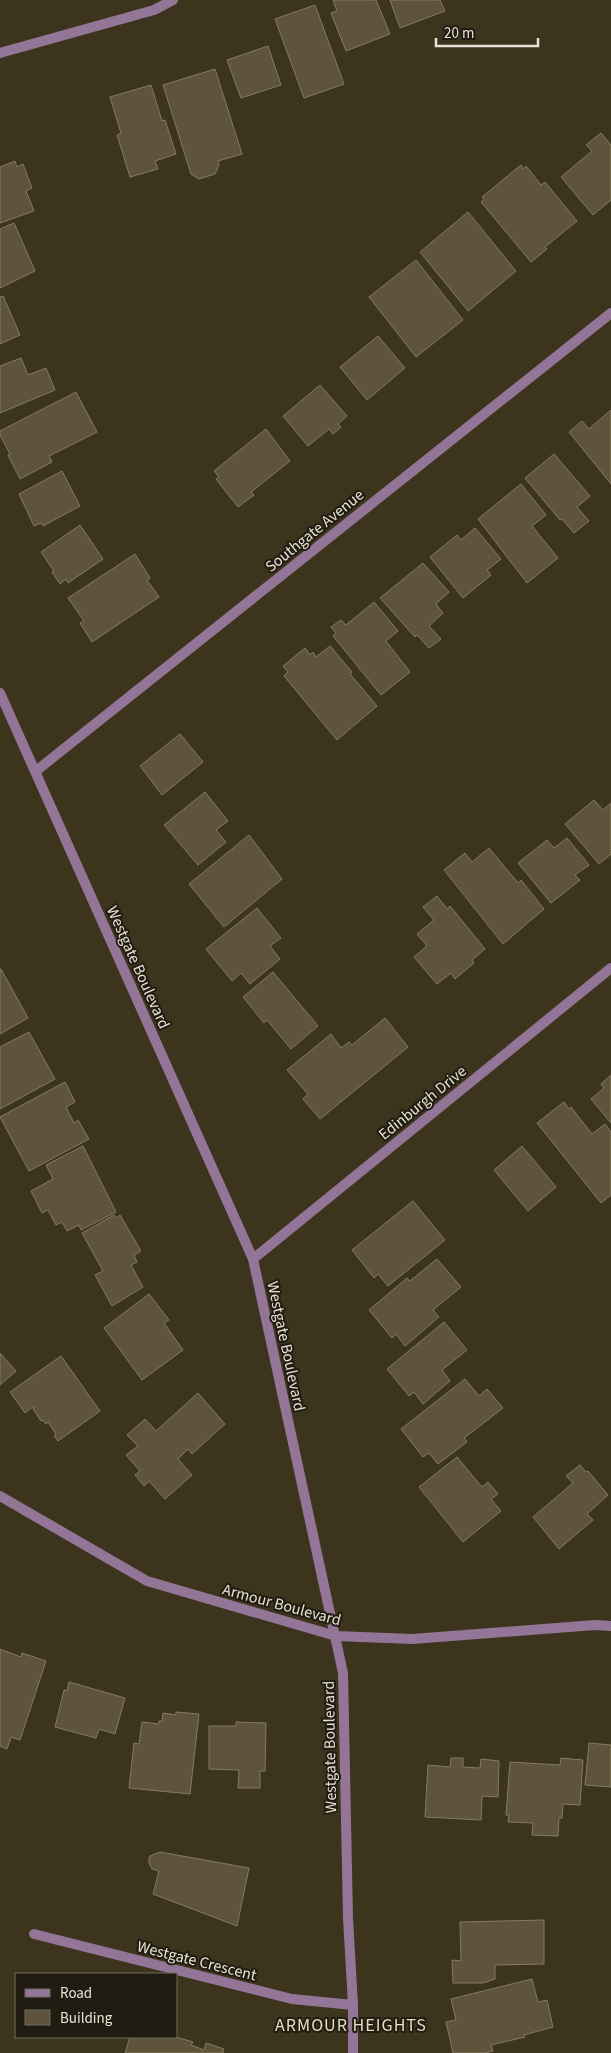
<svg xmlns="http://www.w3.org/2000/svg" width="611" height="2053" font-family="'Source Sans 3',sans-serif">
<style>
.building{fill:#5e543b;stroke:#857b61}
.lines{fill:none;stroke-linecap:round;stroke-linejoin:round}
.minor{stroke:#937697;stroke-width:10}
.labels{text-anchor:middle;stroke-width:4;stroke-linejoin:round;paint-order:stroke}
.street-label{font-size:16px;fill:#e8e2d4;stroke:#201c12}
.neighbourhood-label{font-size:18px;letter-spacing:1px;fill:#e7dcc0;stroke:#201c12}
</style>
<rect width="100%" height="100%" fill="#3d341d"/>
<path class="building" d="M333,0h43l14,34 -44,17 -15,-38 6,-2z
M390,0h50l5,11 -45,17z
M315,5l29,79 -40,14 -29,-79z
M268,46l13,39 -40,13 -14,-38z
M215,69l27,85 -24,7 1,4 -4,9 -16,5 -8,-5 -28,-89z
M151,85l11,36 3,-1 11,34 -21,7 3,8 -28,8 -13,-42 4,-2 -11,-36z
M601,133l10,12v55l-18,15 -32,-38 31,-26 -6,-6z
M15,161l2,6 6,-3 9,24 -6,3 8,20 -34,12v-56z
M521,165l2,4 3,-3 15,19 4,-3 32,39 -32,26 2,2 -16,13 -50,-60 3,-3 -2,-2z
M468,212l48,59 -48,40 -48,-59z
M14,223l21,48 -35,17v-59z
M416,260l47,60 -47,37 -47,-60z
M3,296l17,39 -20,9v-47z
M378,336l27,32 -38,32 -27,-33z
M21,358l7,17 18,-7 9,22 -55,23v-47z
M320,385l27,31 -9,8 3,3 -8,7 -4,-5 -21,17 -25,-30z
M76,392l21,40 -48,24 3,6 -32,17 -12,-24 2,-1 -10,-19v-4z
M611,410v74l-42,-52 13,-11 7,8z
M266,429l24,32 -39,31 3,3 -16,12 -22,-28 3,-2 -5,-6z
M554,454l36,42 -13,11 12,14 -15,12 -12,-14 -2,1 -35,-42z
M62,471l18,35 -37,20 -2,-3 -7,3 -15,-32z
M521,484l25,31 -14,11 26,32 -31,25 -49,-64z
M80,525l23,34 -35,24 -2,-4 -6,5 -8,-12 2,-1 -13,-19z
M475,528l26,31 -14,11 4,5 -28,23 -33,-41 27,-22 4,5z
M135,554l15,24 -3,2 12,17 -67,45 -12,-19 4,-2 -16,-23z
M423,563l26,29 -13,12 7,9 -14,13 12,13 -12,9 -12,-13 -2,2 -35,-39z
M374,602l24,29 -12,10 24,31 -29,23 -48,-59 3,-3 -5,-6 10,-7 5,5z
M330,646l22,26 -2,2 27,32 -40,34 -53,-64 4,-4 -5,-6 22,-18 5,7 3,-3 3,5z
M180,734l23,28 -41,33 -22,-29z
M205,792l23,29 -12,9 10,12 -28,23 -34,-40z
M594,800l9,10 8,-7v51l-12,10 -34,-40z
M249,835l33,44 -58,48 -35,-43z
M567,838l22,27 -14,10 5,5 -29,23 -33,-40 29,-23 7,8z
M489,848l29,35 3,-3 23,29 -41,35 -59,-74 21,-17 7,9z
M437,896l10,13 3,-3 35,43 -13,11 2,3 -19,16 -4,-6 -14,11 -23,-27 13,-11 -10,-12 17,-14 -11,-13z
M257,908l24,30 -11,8 10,13 -30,25 -9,-11 -9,8 -26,-32z
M0,969h1l27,49 -28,16z
M273,972l45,54 -27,23 -24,-29 -3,3 -21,-26z
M385,1018l23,29 -88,72 -17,-20 5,-5 -21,-24 44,-36 10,14 8,-6 3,3z
M29,1032l26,47 -55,30v-62z
M611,1075v48l-20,-24 13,-11 -3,-4z
M65,1082l10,20 -9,5 8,16 4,-3 11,19 -60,32 -29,-54z
M564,1102l5,7 2,-2 21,27 13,-10 6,8v63l-10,8 -64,-80z
M83,1146l33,66 -35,18 -2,-5 -12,6 -5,-9 -6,3 -8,-15 -6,3 -11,-22 22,-12 -7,-14z
M522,1146l34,41 -28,24 -34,-41z
M413,1201l32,39 -57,46 -10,-12 -4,4 -22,-28z
M114,1215l2,3 4,-3 21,36 -7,4 3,7 -6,3 12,22 -31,19 -17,-31 8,-4 -21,-38z
M437,1259l24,28 -28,23 6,7 -34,29 -9,-12 -4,4 -23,-28 38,-32 3,3z
M149,1294l20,26 -5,3 19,27 -41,30 -38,-52z
M444,1322l23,28 -25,20 8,11 -27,23 -9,-12 -5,4 -22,-27z
M0,1353l16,18 -16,14z
M61,1356l39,55 -42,30 -4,-5 2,-2 -8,-12 -2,2 -4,-4 -1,1 -8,-12 2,-2 -1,-1 -9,7 -15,-21z
M465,1379l14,17 8,-7 16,19 -39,30 3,4 -29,22 -9,-11 -6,4 -22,-28z
M198,1393l27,31 -33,30 -4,-5 -10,10 14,16 -27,24 -16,-18 -5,5 -9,-11 5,-4 -14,-16 12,-9 -11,-11 18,-16 11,12z
M457,1457l25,30 6,-5 10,12 -7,5 10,12 -38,31 -44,-55z
M580,1465l6,7 2,-1 20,24 -21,19 6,6 -34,29 -26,-32 40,-34 -7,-7z
M0,1649l21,8 1,-4 24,8 -26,79 -9,-3 -4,12 -7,-3z
M69,1682l56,16 -10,36 -16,-5 -3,9 -41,-11 9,-37 3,1z
M176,1712l23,2 -9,80 -61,-6 5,-45 5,1 3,-22 17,2v-3h3l1,-8 13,2z
M236,1722l30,1 -1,48h-5v17h-22l1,-18 -30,-1v-43h27z
M589,1743l22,2v42l-26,-2z
M451,1758h12v9l17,1 1,-9 18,2 -1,36 -16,-1 -1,24 -56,-3 3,-52 22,2z
M561,1758l22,2 -3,45 -17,-1 -1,14h-3l-1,18 -26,-1 1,-12 -25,-1 1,-7h-3l4,-53 50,3z
M160,1852l89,16 -12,58 -84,-32 6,-23 -7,-2 -3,-6v-4l1,-3z
M544,1920v44l-49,1v14l-12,4h-30l-1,-23 9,1 -1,-39z
M532,1979l6,23 9,-2 6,27 -29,8 1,2 -34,8 2,6 -8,2h-32l-7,-31 10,-2 -5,-21z
M130,2037h46l17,5 -2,3 13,5 2,-7 18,6 -1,4h-98z"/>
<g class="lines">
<path class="minor" d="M0,53l154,-43 19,-10
M0,693l253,566 90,414 5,245 5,87v48
M36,771l575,-458
M253,1259l358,-291
M0,1496l147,85 189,55 76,3 183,-14 16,1
M34,1934l258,65 61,6"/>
</g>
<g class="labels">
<g class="street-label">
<text transform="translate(314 530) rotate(-39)" y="6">Southgate Avenue</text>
<text transform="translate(139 967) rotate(66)" y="6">Westgate Boulevard</text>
<text transform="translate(422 1102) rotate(-39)" y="6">Edinburgh Drive</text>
<text transform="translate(287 1346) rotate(78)" y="6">Westgate Boulevard</text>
<text transform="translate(282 1604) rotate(15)" y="6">Armour Boulevard</text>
<text transform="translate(329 1747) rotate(-91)" y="6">Westgate Boulevard</text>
<text transform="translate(197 1960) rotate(14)" y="6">Westgate Crescent</text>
</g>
<g class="neighbourhood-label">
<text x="351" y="2031">ARMOUR HEIGHTS</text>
</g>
</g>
<rect x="15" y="1973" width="162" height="65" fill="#201c12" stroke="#706b60"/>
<rect x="25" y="1989" width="25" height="8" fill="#937697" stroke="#706b60"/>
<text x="60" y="1998" font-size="15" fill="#e8e2d4">Road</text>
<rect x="25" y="2010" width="25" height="15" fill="#5e543b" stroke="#706b60"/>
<text x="60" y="2023" font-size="15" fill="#e8e2d4">Building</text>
<path d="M436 38v8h102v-8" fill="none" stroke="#e8e2d4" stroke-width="2.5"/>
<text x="444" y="38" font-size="15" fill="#e8e2d4" stroke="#201c12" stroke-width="4" paint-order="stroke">20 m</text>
</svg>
